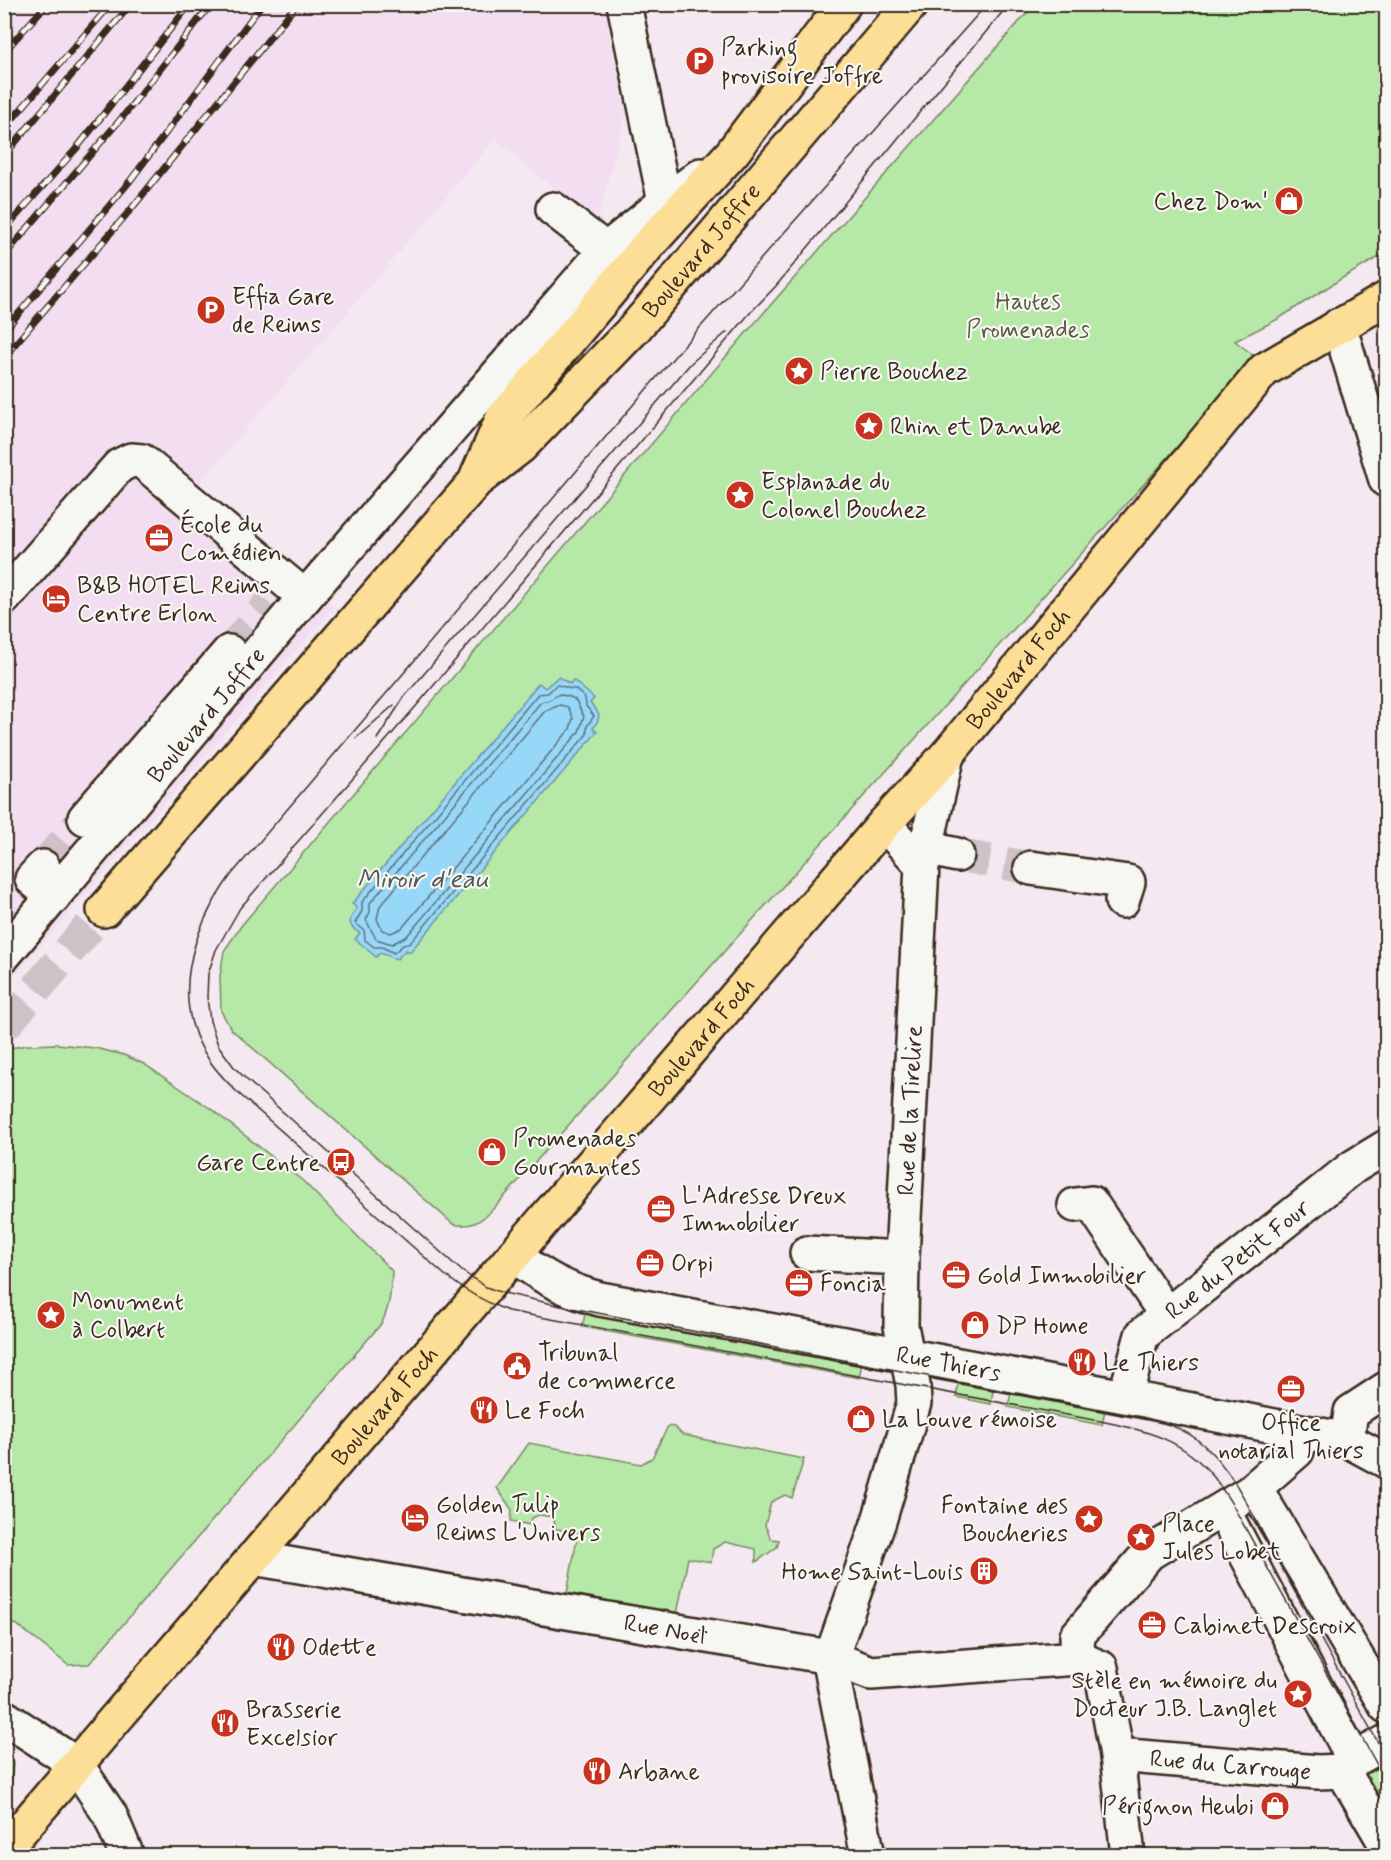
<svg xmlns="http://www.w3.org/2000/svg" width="1391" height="1860" font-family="Mynerve,sans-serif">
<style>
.built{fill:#f2def0}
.green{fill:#b6e8a8;stroke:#788963;stroke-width:1.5}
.water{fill:#97d8f9;stroke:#7292a1;stroke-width:1.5}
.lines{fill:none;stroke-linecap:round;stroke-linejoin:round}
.shore{stroke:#607076;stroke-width:1.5}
.minor-tunnel{stroke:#cfc2c7;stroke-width:33;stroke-dasharray:33 16;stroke-linecap:butt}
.major-tunnel{stroke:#cfc2c7;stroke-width:33;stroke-dasharray:33 16;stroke-linecap:butt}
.minor-casing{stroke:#3b2a1e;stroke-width:38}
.major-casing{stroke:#3b2a1e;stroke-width:38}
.minor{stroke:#f6f6f2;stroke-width:33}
.major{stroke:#fcde96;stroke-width:33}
.tram{stroke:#3b2a1e;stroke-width:1.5}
.rail-casing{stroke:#3b2a1e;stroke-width:7}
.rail{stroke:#f6f6f2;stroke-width:4.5;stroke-dasharray:14;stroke-linecap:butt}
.labels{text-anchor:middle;stroke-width:4.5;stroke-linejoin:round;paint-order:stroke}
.poi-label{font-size:24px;fill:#3b2a1e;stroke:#f6f6f2;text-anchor:start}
.street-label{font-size:24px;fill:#3b2a1e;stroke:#f6f6f2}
.park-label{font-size:24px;fill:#5a5a40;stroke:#f6f6f2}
.water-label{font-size:26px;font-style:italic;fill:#525655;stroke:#f6f6f2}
</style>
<rect width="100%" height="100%" fill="#f4e8f1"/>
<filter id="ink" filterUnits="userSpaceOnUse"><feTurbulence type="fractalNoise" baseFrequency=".0167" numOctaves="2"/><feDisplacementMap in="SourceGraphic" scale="12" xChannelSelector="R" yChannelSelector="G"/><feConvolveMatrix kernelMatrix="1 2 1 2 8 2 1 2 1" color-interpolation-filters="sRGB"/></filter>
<g filter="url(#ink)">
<path class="built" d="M5,5h599l22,108 -30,112 -101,-87 -73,88 -228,263 140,118 -329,380z"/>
<path class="green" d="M1034,5h352v248l-47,27 -61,39 -43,22 22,17 -762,849c-13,13 -23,22 -42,17l-222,-195 -10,-18 -1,-35 4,-25 17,-25 505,-593z
M57,1044l38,4 29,7 20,9 67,45 92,72 89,90c-1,19 -2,37 -11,53l-292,340 -21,1 -52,-41 -11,1v-576l22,-4z
M587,1306l276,52 -4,20 -277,-51z
M959,1377l35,6 -3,21 -35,-7z
M1012,1388l94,17 -4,20 -94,-18z
M668,1426l6,1 8,7 19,5 103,20 -12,39 -7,-3 -14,7 -6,23 6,14 8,1 -2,7 -21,15v-13l-31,-7 -12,7 -2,13 -23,-4 -11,56 -110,-21 11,-60 -22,-4 -3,-12 -14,-2 -7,3 -2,7 -19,-4 1,-11 -15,-22 32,-45 112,21 11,-6z
M5,1741l8,22 -5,40 -3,5z
M1386,1753v32l-14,9 -15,-25z"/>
<path class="water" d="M558,677l12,7 3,-4 21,18 -4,5c10,10 12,14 3,25l4,4 -187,220 -4,-2 -9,9 -17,-6 -4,4 -21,-18 5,-6c-14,-7 -11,-14 -3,-25l-5,-4 187,-221 6,5z"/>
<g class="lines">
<path class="shore" d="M556,685c5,-1 11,5 19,4l10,9 1,8 8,10 -7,10v8l-177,209 -7,2 -9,8 -12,-6h-8l-9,-7 -1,-10 -9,-7 7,-12v-9l176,-208 10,-1z
M559,694c4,2 11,2 15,5 4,2 6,13 10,17l-5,16 -172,204 -15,8 -16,-5 -10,-19 4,-8v-9l171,-201 9,-2z
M560,705l8,2 5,11 -3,11 -168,199 -11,5 -9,-3 -5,-11 3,-13 165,-195z"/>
<path class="minor-tunnel" d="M229,652l41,-48
M957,855l74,13
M43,867l42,-49"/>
<path class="major-tunnel" d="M4,1026l100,-116"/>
<g class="minor-casing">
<g id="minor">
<path d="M624,4l41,198"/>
<path d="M553,209l53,41"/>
<path d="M1339,325l47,155"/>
<path d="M4,598l115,-132 12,-6 11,1 163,136"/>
<path d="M85,818l144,-166"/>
<path d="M884,824l38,41"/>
<path d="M926,848l31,7"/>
<path d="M43,867l-11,12 21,18"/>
<path d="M1031,868l97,14 -6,19"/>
<path id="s1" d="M4,955l301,-358 301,-347 59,-48 36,-27"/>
<path d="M1075,1205l16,-2 76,113"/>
<path d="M807,1253l95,5"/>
<path id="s2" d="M514,1255c28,22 51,35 86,44l369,68 378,73 39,21"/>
<path id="s3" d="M1125,1397l17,-62 211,-168 33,-20"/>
<path d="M1347,1440l4,-28 35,-23"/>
<path d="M1255,1488l131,218"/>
<path d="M1223,1510l131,250"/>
<path id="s4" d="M253,1558l576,99 42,16 207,-15 23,10 16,87 11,101"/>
<path d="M1078,1658l-1,-22 72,-83 100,-60 48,-42 3,-12"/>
<path d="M4,1717l72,47 34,51 17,41"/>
<path id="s5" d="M1117,1755l201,17 25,-1"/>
<path d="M1343,1771l43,73"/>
<path d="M1343,1771l11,-11 32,-18"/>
<path id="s6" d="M868,1856l-39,-199 7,-13 43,-123 35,-118 -1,-18 -12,-59 1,-68 20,-393 25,-110"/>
</g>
</g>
<g class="major-casing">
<g id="major">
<path d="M477,477l25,-57 148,-177 82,-90 112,-149"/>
<path id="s7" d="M104,910l372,-429 44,-34 114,-118 277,-325"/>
<path id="s8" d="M4,1850l107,-126 773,-900 63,-69 317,-385 122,-71"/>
</g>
</g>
<use href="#minor" class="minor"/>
<use href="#major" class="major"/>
<path class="tram" d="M987,4l-307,346 -449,525c-39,54 -63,125 -22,185 8,12 18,22 28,32l209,184c20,16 39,26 62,35l597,111c44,9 78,18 108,54 7,9 13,19 19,28l154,277
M1009,4l-233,282 -26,27 -332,391 -178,204 -24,42 -8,24 -1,23 3,24 8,24 16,22 13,13 215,191 24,16 14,5 61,14 581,111c20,5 42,11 58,25 33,26 55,78 75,114 37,67 74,134 111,201
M356,738l38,-33
M377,739l28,-43 286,-333 36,-31"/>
<g class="rail-casing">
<path id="rail" d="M4,52l43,-48
M4,129l107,-125
M4,156l127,-152
M4,230l72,-81 114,-145
M4,256l121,-142 86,-110
M4,331l126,-150 132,-177
M4,357l128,-149 165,-204"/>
</g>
<use href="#rail" class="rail"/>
</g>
</g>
<defs>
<g id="parking-disc" transform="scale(1.5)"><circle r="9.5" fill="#c8321e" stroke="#f6f6f2"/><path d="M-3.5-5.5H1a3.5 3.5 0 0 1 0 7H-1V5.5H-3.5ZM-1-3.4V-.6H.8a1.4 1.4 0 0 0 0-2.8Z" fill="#fff"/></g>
<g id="shop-disc" transform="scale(1.5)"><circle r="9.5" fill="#c8321e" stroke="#f6f6f2"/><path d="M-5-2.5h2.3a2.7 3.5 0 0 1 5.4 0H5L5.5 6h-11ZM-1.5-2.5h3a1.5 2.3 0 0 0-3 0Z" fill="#fff"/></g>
<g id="sight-disc" transform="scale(1.5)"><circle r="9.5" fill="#c8321e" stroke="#f6f6f2"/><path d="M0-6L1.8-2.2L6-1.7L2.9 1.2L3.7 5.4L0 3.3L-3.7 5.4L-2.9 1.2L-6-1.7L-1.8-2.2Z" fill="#fff"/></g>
<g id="office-disc" transform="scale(1.5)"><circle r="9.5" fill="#c8321e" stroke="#f6f6f2"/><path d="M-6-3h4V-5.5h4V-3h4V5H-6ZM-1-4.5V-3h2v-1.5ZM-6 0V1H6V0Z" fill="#fff"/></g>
<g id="hotel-disc" transform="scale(1.5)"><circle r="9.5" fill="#c8321e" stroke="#f6f6f2"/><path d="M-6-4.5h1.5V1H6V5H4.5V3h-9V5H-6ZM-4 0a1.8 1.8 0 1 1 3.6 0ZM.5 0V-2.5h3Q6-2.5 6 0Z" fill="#fff"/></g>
<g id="bus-disc" transform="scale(1.5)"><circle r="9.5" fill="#c8321e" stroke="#f6f6f2"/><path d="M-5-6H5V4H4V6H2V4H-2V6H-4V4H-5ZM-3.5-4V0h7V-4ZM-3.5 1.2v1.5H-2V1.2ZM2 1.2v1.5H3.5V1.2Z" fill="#fff"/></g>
<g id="restaurant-disc" transform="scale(1.5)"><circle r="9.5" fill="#c8321e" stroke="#f6f6f2"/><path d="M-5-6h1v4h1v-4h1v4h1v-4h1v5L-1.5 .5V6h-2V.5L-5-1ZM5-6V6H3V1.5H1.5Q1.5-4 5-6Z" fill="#fff"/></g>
<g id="civic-disc" transform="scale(1.5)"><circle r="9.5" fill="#c8321e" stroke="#f6f6f2"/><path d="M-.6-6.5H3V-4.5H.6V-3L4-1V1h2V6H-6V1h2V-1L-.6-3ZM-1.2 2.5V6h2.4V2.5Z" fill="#fff"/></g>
<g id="building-disc" transform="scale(1.5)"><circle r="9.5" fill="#c8321e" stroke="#f6f6f2"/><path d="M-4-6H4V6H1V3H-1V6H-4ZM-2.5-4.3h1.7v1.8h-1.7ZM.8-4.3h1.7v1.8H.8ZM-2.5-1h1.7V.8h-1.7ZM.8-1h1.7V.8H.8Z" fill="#fff"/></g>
</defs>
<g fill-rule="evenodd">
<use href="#parking-disc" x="700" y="61"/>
<use href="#shop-disc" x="1289" y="201"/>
<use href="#parking-disc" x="211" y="310"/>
<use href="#sight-disc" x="799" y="371"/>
<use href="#sight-disc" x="869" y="426"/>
<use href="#sight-disc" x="740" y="495"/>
<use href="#office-disc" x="159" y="538"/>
<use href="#hotel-disc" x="56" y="599"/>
<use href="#shop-disc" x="492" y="1152"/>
<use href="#bus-disc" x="341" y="1162"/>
<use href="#office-disc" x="661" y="1209"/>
<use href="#office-disc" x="650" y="1263"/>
<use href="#office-disc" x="956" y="1275"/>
<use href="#office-disc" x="799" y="1283"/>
<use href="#sight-disc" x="51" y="1315"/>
<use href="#shop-disc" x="975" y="1325"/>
<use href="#restaurant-disc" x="1082" y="1362"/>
<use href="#civic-disc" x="517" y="1366"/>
<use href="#office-disc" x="1291" y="1389"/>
<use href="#restaurant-disc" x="484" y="1410"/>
<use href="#shop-disc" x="861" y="1419"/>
<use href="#hotel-disc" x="415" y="1518"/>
<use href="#sight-disc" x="1089" y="1519"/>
<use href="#sight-disc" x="1141" y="1537"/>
<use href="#building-disc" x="984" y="1571"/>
<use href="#office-disc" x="1152" y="1625"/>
<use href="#restaurant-disc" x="281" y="1647"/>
<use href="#sight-disc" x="1298" y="1694"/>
<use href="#restaurant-disc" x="225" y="1723"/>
<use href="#restaurant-disc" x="597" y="1771"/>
<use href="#shop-disc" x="1275" y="1806"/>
</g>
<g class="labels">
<g class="poi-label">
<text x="721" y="55">Parking<tspan x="721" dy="28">provisoire Joffre</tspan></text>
<text x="1268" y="209" text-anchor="end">Chez Dom'</text>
<text x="232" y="304">Effia Gare<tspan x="232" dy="28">de Reims</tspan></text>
<text x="820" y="379">Pierre Bouchez</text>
<text x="890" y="434">Rhin et Danube</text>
<text x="761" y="489">Esplanade du<tspan x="761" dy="28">Colonel Bouchez</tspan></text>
<text x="180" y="532">École du<tspan x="180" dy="28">Comédien</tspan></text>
<text x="77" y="593">B&amp;B HOTEL Reims<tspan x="77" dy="28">Centre Erlon</tspan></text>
<text x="513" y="1146">Promenades<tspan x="513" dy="28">Gourmantes</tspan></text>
<text x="320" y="1170" text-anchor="end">Gare Centre</text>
<text x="682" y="1203">L'Adresse Dreux<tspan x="682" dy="28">Immobilier</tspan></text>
<text x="671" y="1271">Orpi</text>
<text x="977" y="1283">Gold Immobilier</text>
<text x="820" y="1291">Foncia</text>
<text x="72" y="1309">Monument<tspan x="72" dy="28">à Colbert</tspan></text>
<text x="996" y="1333">DP Home</text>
<text x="538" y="1360">Tribunal<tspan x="538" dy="28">de commerce</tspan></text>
<text x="1103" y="1370">Le Thiers</text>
<text x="505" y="1418">Le Foch</text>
<text x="882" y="1427">La Louve rémoise</text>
<text x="1291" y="1430" text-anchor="middle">Office<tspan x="1291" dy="28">notarial Thiers</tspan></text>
<text x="436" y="1512">Golden Tulip<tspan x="436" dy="28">Reims L'Univers</tspan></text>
<text x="1068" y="1513" text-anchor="end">Fontaine des<tspan x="1068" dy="28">Boucheries</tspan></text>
<text x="1162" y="1531">Place<tspan x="1162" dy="28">Jules Lobet</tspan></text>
<text x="963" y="1579" text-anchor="end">Home Saint-Louis</text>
<text x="1173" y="1633">Cabinet Descroix</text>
<text x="302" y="1655">Odette</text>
<text x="1277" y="1688" text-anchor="end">Stèle en mémoire du<tspan x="1277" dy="28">Docteur J.B. Langlet</tspan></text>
<text x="246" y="1717">Brasserie<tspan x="246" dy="28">Excelsior</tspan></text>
<text x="618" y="1779">Arbane</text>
<text x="1254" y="1814" text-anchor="end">Pérignon Heubi</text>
</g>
<g class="street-label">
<text dy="8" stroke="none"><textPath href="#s7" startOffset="891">Boulevard Joffre</textPath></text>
<text dy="8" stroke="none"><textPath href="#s8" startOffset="1557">Boulevard Foch</textPath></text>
<text dy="8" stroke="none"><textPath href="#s1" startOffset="314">Boulevard Joffre</textPath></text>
<text dy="8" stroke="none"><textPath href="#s8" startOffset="1071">Boulevard Foch</textPath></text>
<text dy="8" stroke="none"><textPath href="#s6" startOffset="765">Rue de la Tirelire</textPath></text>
<text dy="8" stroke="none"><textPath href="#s3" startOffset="186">Rue du Petit Four</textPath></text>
<text dy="8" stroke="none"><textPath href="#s2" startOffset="452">Rue Thiers</textPath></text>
<text dy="8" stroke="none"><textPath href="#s8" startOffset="585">Boulevard Foch</textPath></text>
<text dy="8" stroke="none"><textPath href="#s4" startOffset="418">Rue Noël</textPath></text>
<text dy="8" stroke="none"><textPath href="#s5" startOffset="114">Rue du Carrouge</textPath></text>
</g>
<g class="park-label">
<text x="1028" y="309">Hautes<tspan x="1028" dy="28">Promenades</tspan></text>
</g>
<g class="water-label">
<text x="423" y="887">Miroir d'eau</text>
</g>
</g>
<rect width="1391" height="1860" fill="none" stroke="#f6f6f2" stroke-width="24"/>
<rect x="12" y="12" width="1367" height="1836" fill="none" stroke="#3b2a1e" stroke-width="2" filter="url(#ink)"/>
</svg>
